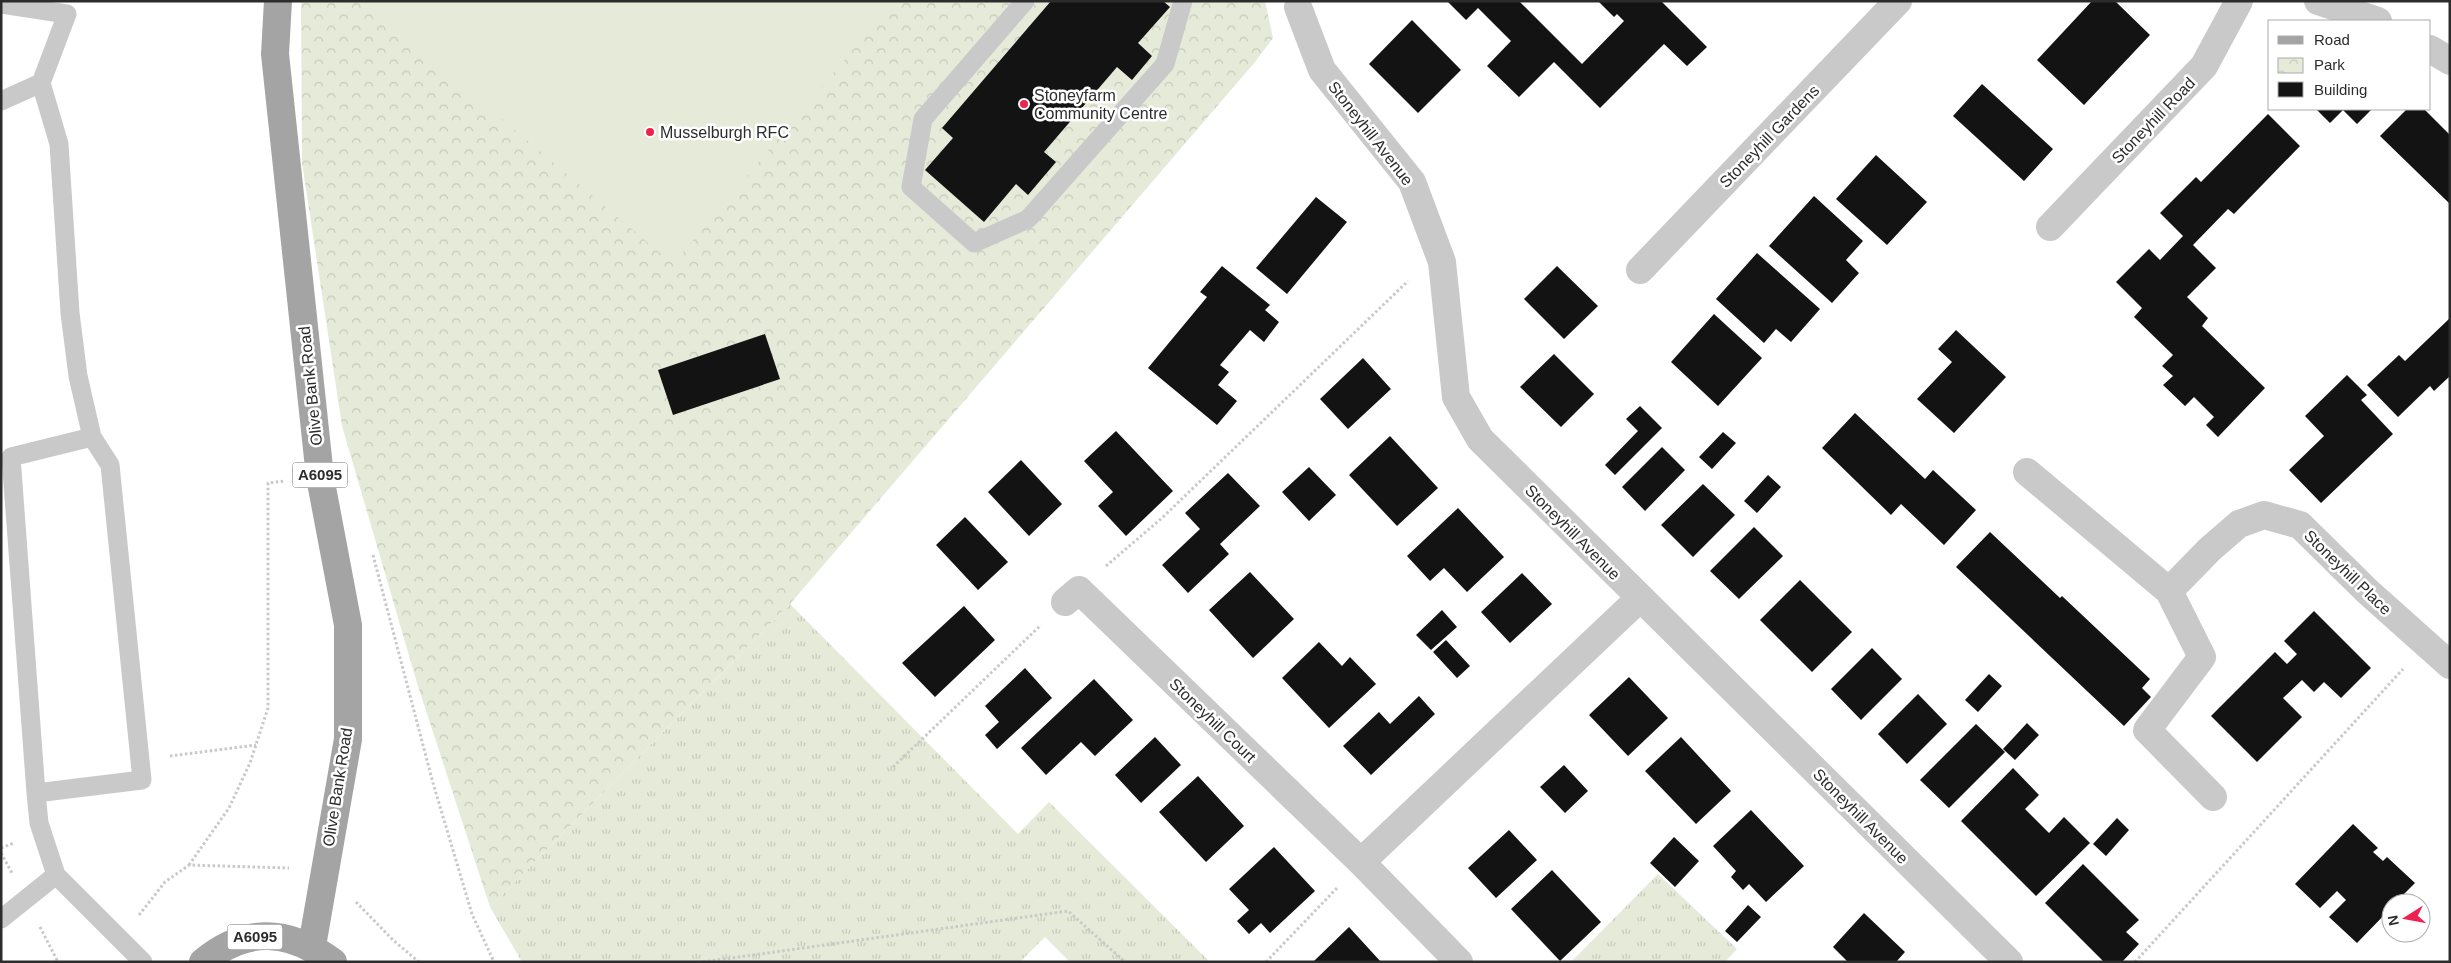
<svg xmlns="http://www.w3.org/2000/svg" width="2451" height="963" font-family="Arial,sans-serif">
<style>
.grass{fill:url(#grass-tufts)}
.park{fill:url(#park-crowns)}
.garden{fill:#e5ebd8}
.building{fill:#131313}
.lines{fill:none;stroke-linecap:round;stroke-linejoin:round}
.path{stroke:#c9c9c9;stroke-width:3;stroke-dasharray:2.5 2.5;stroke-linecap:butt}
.lane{stroke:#c9c9c9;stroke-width:19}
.street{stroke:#c9c9c9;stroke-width:28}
.primary{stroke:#a4a4a4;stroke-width:28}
.poi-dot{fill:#ef214e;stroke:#fff;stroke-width:2}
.labels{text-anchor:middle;stroke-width:5;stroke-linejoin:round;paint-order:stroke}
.shield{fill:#fff;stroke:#6b6b6b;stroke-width:1}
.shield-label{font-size:15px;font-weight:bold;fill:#2c2c2c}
.poi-label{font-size:16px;fill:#2c2c2c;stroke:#fff;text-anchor:start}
.street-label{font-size:16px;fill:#2c2c2c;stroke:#fff}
</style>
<defs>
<pattern id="grass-tufts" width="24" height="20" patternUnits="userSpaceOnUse" patternTransform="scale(1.25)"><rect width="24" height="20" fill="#e5ebd8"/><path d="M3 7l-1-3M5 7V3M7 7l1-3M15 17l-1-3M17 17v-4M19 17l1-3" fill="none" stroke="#c5caba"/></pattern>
<pattern id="park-crowns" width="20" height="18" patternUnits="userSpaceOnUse" patternTransform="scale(1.25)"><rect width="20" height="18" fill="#e5ebd8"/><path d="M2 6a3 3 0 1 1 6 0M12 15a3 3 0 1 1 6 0" fill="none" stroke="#c5caba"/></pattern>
</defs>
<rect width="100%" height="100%" fill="#fff"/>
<path class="grass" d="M790,604l228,230 31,-32 161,160h-140l-25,-25 -25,25h-498l-32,-55z
M1658,874l79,75 -12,13h-154z"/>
<path class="park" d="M301,1h964l8,37 -18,24 -465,542 -300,303 -73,-224 -75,-257 -40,-263z"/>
<path class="garden" d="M363,1h531l-221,263z"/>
<path class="building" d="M1051,1h112l7,6 -32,36 14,13 -20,24 -15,-13 -73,85 12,10 -28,33 -12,-11 -32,38 -59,-52 28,-32 -11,-10z
M1447,1h72l63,63 42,-43 -7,-7 -3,3 -16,-16h63l46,46 -20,19 -23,-22 -64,64 -46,-46 -35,35 -32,-31 24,-25 -33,-33 -12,12z
M2092,1h23l35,34 -66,70 -47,-45z
M1412,20l49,50 -43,43 -49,-49z
M1982,84l71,65 -29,32 -71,-65z
M2316,109h56l-15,15 -14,-14 -13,13z
M2407,109h17l26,26v69l-70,-68z
M2268,114l32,32 -66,68 -6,-5 -35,36 23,23 -29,29 21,21 -6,8 63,62 -47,49 -12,-12 8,-8 -20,-20 -9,9 -22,-21 10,-9 -11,-10 11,-11 -39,-38 8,-9 -26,-26 33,-33 11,11 23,-24 -23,-23 36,-36 5,5z
M1876,155l51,47 -40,43 -51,-46z
M1814,196l49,45 -17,19 13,13 -27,30 -63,-57z
M1316,197l31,25 -60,72 -31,-26z
M1757,253l63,56 -29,33 -15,-13 -12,14 -48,-44z
M1222,266l48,39 -5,5 14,12 -15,20 -14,-12 -30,35 9,7 -11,13 19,16 -20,24 -69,-57 59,-71 -7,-5z
M1557,266l41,40 -34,33 -40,-40z
M1714,314l48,44 -44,48 -47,-44z
M2450,318v58l-16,15 -4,-5 -32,31 -31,-32 32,-30 6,6z
M1956,330l50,47 -52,56 -37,-34 35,-37 -14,-13z
M765,334l15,45 -107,36 -15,-45z
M1554,354l40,40 -33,33 -41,-40z
M1363,358l28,31 -43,40 -28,-30z
M2347,375l20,20 -6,5 32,34 -72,69 -32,-33 35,-34 -19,-20z
M1640,406l22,22 -47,47 -10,-10 33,-34 -12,-12z
M1855,413l70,66 8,-9 43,40 -32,35 -43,-41 -10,11 -69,-67z
M1116,431l57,60 -47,45 -28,-30 15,-14 -29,-31z
M1723,432l13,11 -24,26 -13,-12z
M1390,436l48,52 -41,38 -48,-51z
M1662,447l23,23 -40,41 -23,-24z
M1021,460l41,44 -33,32 -41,-44z
M1309,467l27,28 -27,26 -27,-29z
M1228,473l32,33 -40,38 9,10 -41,39 -26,-28 38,-36 -15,-16z
M1768,475l13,12 -24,26 -13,-12z
M1703,484l32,31 -42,42 -32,-32z
M1458,508l46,49 -37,35 -23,-24 -14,13 -23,-25z
M965,517l43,45 -30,28 -42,-45z
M1754,527l29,29 -44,43 -29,-28z
M1990,532l70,66 2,-2 88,83 -8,9 9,9 -27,29 -168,-159z
M1250,572l44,47 -41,39 -44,-48z
M1522,573l30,31 -42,39 -29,-31z
M1800,580l52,52 -40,40 -52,-52z
M964,606l31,34 -60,57 -33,-34z
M1442,610l15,17 -26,23 -15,-15z
M2314,611l57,57 -30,30 -17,-16 -10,10 -12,-12 -19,18 19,19 -45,45 -46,-46 64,-64 12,12 10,-10 -13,-13z
M1446,640l24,26 -13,12 -24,-26z
M1319,642l23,24 8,-9 26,27 -47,44 -47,-50z
M1872,648l30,31 -41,41 -30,-31z
M1025,668l27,30 -55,51 -12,-14 14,-13 -14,-16z
M1989,674l13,12 -24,26 -13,-12z
M1629,677l39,41 -40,38 -39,-41z
M1094,679l39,41 -38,36 -14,-14 -35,33 -25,-27z
M1918,694l29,30 -40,40 -29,-30z
M1419,696l16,18 -64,61 -28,-29 36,-34 11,12z
M2027,723l12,12 -24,25 -12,-11z
M1976,724l29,28 -56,56 -29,-28z
M1155,737l26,28 -40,38 -26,-28z
M1681,737l50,54 -35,33 -51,-53z
M1564,765l24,26 -23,22 -25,-26z
M2013,768l26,27 -14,14 24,24 15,-16 26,26 -54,53 -75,-75z
M1198,776l46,50 -38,36 -47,-50z
M1751,810l53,56 -38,36 -17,-18 -6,6 -12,-13 5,-6 -23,-25z
M2117,818l12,12 -23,26 -13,-12z
M2353,824l25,24 -5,4 10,9 4,-4 28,26 -20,20h-4v5l-34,35 -28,-26 17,-17 -9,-9 -17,17 -25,-24z
M1509,830l28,30 -41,38 -28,-30z
M1674,837l25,24 -24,26 -25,-24z
M1274,847l41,44 -45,42 -9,-10 -12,11 -12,-13 12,-11 -20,-21z
M2083,864l56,56 -13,12 13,12 -17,18h-18l-59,-59z
M1552,870l49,52 -41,39 -49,-52z
M1748,905l13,12 -24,25 -12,-11z
M1864,913l41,39 -9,10h-48l-15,-15z
M1349,927l32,35h-68z"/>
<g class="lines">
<path class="path" d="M373,555l60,228 39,131 22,48
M1106,566l56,-48 246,-237
M170,756l86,-11
M893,767l148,-142
M1,848l13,-5
M1,853l11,20
M189,865l40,-57 21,-45 18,-55v-225l17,-2
M356,902l38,39 25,21
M139,915l26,-33 24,-17 100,3
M40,927l18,35
M703,962l365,-51 57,51
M1266,962l71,-74
M2135,962l268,-293"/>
<path class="lane" d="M1025,1l-102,118 -12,68 63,56 54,-24 137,-155 18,-63
M1,4l66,10 -26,69 -40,18
M41,83l18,61 11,169 8,63 14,61
M36,793l106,-13 -32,-315 -18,-28 -81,20 25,336 3,30 17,52 87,87
M1,919l55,-44"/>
<path class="street" d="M2318,1l60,20
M1298,7l24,63 90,112 30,80 14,135 24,42 529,523
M2430,49l20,12
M2050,227l154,-161 35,-65
M1640,270l258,-269
M2027,472l142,119 33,66 -55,73 66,67
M2169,591l41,-42 29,-25 25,-9 36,10 67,66 83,74
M1065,602l14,-12 282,272 98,100
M1361,862l279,-264"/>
<path class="primary" d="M278,1l-3,53 45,423 28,148v114l-36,207
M203,962c44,-36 86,-33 130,0"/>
</g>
<g class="poi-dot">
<circle cx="1024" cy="104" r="5"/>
<circle cx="650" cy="132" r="5"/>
</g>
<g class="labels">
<g class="shield">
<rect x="292.5" y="462.5" width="55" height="25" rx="4"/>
<rect x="227.5" y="924.5" width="55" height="25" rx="4"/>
</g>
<g class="shield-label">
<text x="320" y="480">A6095</text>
<text x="255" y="942">A6095</text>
</g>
<g class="poi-label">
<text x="1034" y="101">Stoneyfarm<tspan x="1034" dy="18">Community Centre</tspan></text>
<text x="660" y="138">Musselburgh RFC</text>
</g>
<g class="street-label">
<text transform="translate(2153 120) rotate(-46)" y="6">Stoneyhill Road</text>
<text transform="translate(1371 133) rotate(52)" y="6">Stoneyhill Avenue</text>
<text transform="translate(1769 136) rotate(-46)" y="6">Stoneyhill Gardens</text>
<text transform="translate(310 386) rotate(-96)" y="6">Olive Bank Road</text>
<text transform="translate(1573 532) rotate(45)" y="6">Stoneyhill Avenue</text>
<text transform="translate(2348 572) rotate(44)" y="6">Stoneyhill Place</text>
<text transform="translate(1213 720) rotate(44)" y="6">Stoneyhill Court</text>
<text transform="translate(337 787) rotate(-81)" y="6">Olive Bank Road</text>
<text transform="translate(1861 816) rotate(45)" y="6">Stoneyhill Avenue</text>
</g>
</g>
<rect width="2451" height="963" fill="none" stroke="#2c2c2c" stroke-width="5"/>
<rect x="2268" y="20" width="162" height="90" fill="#ffffff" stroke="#ababab"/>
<rect x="2278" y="36" width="25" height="8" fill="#a4a4a4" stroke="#ababab"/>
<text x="2314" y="45" font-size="15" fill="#2c2c2c">Road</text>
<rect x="2278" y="58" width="25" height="15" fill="url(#park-crowns)" stroke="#ababab"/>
<text x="2314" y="70" font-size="15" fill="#2c2c2c">Park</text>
<rect x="2278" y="82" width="25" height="15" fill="#131313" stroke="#ababab"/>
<text x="2314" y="95" font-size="15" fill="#2c2c2c">Building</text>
<g transform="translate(2406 918) rotate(259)"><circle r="24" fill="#ffffff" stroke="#ababab"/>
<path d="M0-4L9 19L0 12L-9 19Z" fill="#ef214e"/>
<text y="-8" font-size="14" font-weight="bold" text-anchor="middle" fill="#2c2c2c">N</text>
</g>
</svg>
